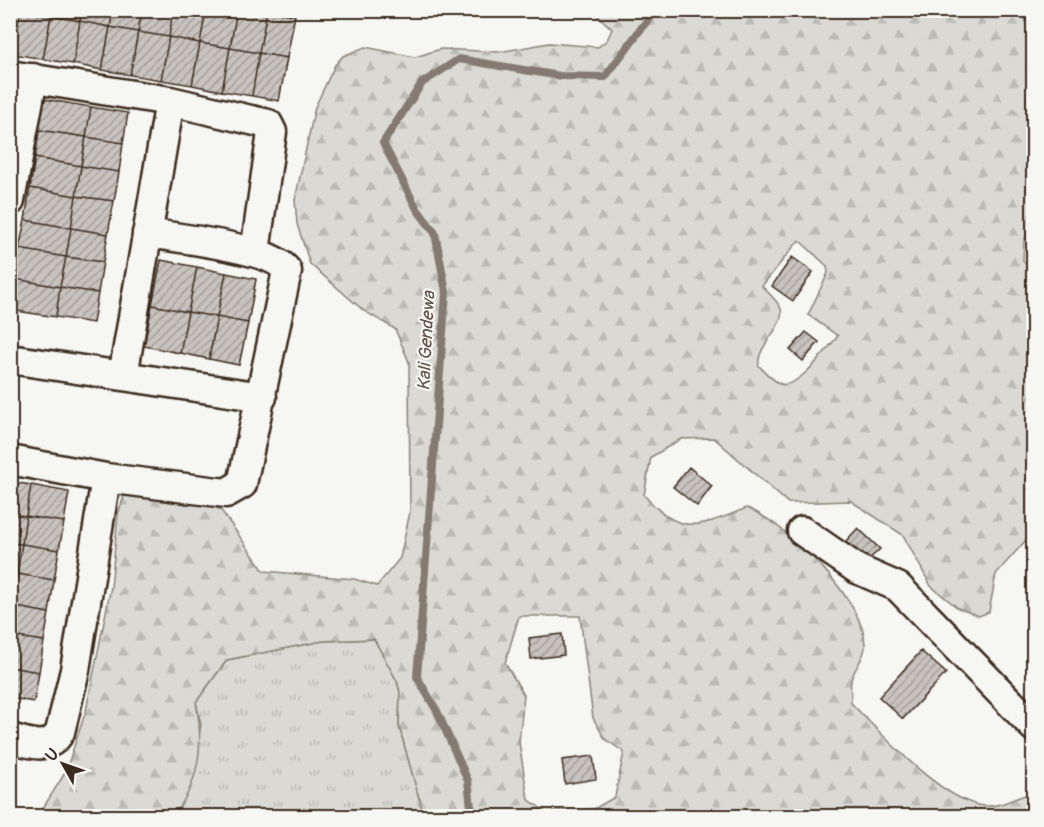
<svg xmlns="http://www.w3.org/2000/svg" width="1044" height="827" font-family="Pangolin,sans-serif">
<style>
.grass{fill:url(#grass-tufts);stroke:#8a8278;stroke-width:1.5}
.forest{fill:url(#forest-firs);stroke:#8a8278;stroke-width:1.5;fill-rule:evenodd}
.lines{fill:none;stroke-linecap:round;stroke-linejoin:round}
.stream{stroke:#857a71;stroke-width:8}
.building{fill:url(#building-hatch);stroke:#3b2a1e;stroke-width:1.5}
.street-casing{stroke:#3b2a1e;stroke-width:33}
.street{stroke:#f6f6f2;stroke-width:28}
.labels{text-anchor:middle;stroke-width:4.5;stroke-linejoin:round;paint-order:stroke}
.water-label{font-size:18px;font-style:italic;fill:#605248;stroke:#f6f6f2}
</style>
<defs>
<pattern id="grass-tufts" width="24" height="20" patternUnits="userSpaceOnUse" patternTransform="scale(1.5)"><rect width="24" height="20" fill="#dad9d3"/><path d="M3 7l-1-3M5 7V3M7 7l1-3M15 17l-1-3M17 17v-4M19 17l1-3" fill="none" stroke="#bcbab5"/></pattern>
<pattern id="forest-firs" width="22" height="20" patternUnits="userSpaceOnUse" patternTransform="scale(1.5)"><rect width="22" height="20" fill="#dad9d3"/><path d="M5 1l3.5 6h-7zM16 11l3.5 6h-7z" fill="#bcbab5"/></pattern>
<pattern id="building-hatch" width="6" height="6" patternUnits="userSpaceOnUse" patternTransform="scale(1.5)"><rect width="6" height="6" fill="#c8c3be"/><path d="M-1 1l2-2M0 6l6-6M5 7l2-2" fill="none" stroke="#a49f9a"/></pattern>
</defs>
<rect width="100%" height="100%" fill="#f6f6f2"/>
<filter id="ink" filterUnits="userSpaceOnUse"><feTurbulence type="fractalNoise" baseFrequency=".0167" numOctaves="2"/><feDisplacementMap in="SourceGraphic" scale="12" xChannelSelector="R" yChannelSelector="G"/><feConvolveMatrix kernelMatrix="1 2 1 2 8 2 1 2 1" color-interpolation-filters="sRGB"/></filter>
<g filter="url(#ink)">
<path class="grass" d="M374,639l23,42 3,11 -1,34 25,90h-251l14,-23 14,-68 -5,-23 31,-42 96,-19z"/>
<path class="forest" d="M593,11h440l1,220 -10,8 -1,22 11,12 -1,259 -37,42 -7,38 -10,4 -21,-8 -27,-22 -28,-51 -52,-34 -63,2 -74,-65 -33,1 -30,18 -7,38c38,43 56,31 103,13 40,16 119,93 118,138 0,12 -11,22 -14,34 -1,7 0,16 0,23 29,29 92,100 134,103 18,1 31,-10 48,-13v23h-609l-25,-90 1,-34 -3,-11 -23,-42 -51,2 -96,19 -31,42c8,41 4,81 -23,114h-135l27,-43 21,-62 25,-124 7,-73 7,-21 77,7 19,10 43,61 90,8 23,7 23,-28 10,-46 -1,-150 -14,-33 -31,-18 -54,-47 -13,-40 -2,-24 20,-93 20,-42 8,-9 22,-9 50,10 26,-8 58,3 50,-9 49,4 9,-7 5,-11zM799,240l28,26 1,7 -20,42 30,21c-10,11 -40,54 -57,48 -8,-3 -16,-12 -22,-18 -4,-19 27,-40 22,-57 -3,-8 -13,-16 -19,-23zM519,616h61l13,102 12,21 19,13 -9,45 -21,12 -48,3 -18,-13 -9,-57 5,-47 -19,-32z"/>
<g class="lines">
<path class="stream" d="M472,816l-4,-35 -31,-70 -20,-34 29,-385 -11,-59 -18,-24 -34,-66 39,-60 37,-24 101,17 45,1 50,-67"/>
</g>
<path class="building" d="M10,10l10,1 -7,43h-3z
M20,10h32l-1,6z
M52,10h30l-2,11 -29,-5z
M82,10h31l-3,17 -30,-6z
M113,10h29l-4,22 -28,-5z
M142,10h31l-4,27 -31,-5z
M173,10h33l-6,33 -31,-6z
M206,10h31l-7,38 -30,-5z
M237,10l30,1 -8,42 -29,-5z
M20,11l31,5 -8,43 -30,-5z
M267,11l28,4 -8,43 -28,-5z
M51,16l29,5 -7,43 -30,-5z
M80,21l30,6 -8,43 -29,-6z
M110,27l28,5 -8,43 -28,-5z
M138,32l31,5 -8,43 -31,-5z
M169,37l31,6 -8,42 -31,-5z
M200,43l30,5 -8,43 -30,-6z
M230,48l29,5 -7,43 -30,-5z
M259,53l28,5 -8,43 -27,-5z
M44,99l47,8 -5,30 -47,-7z
M91,107l37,6 -5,30 -37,-6z
M39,130l47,7 -5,29 -46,-8z
M86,137l37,6 -4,29 -38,-6z
M35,158l46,8 -5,30 -46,-8z
M81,166l38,6 -5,29 -38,-5z
M30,188l46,8 -5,32 -46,-8z
M76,196l38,5 -6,33 -37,-6z
M25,220l46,8 -5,29 -47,-8z
M71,228l37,6 -5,28 -37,-5z
M19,249l47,8 -6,30 -45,-8z
M66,257l37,5 -5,31 -38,-6z
M792,257l21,15 -20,29 -21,-15z
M161,260l36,7 -9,45 -36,-7z
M197,267l29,6 -9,44 -29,-5z
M226,273l30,6 -8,44 -31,-6z
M15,279l45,8 -4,30 -46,-7z
M60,287l38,6 -5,30 -37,-6z
M152,305l36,7 -8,41 -36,-7z
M188,312l29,5 -8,42 -29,-6z
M217,317l31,6 -9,42 -30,-6z
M806,332l13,10 -16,19 -13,-11z
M689,467l23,19 -15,20 -24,-19z
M10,482l21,3 -5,31 -16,-2z
M31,485l38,7 -5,30 -38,-6z
M10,514l16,2 -4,28 -12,-1z
M26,516l38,6 -5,28 -37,-6z
M858,528l22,21 -14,13 -21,-20z
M10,543l12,1 -5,30 -7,-1z
M22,544l37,6 -5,30 -37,-6z
M10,573l7,1 -6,32h-1z
M17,574l37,6 -5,33 -38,-7z
M11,606l38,7 -5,28 -34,-5z
M562,634l2,21 -33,4 -2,-21z
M10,636l34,5 -5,31 -29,-5z
M921,651l25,22 -43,46 -24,-22z
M10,667l29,5 -5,30 -24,-4z
M593,756l3,23 -31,5 -3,-24z"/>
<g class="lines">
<g class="street-casing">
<path id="street" d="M10,75l160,26 98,23 4,8 -17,120
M10,201l23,-123
M10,359l252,38
M123,376l47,-275
M10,460l96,18 120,15 16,-9 45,-213c-13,-23 -110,-33 -140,-38
M802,531l55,38 41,18 136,140
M10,738c19,5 39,14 50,-6l15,-62 31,-192"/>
</g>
<use href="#street" class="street"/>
</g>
</g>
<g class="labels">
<g class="water-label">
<text transform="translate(426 341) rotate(-87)" y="6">Kali Gendewa</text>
</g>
</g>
<rect width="1044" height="827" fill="none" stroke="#f6f6f2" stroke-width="36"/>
<rect x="18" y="18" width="1008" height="791" fill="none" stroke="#3b2a1e" stroke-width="2" filter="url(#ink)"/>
<g transform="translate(63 764) rotate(310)" stroke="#f6f6f2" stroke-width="4.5" paint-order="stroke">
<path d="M0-4.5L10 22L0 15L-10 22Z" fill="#3b2a1e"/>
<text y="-9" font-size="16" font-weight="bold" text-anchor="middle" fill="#3b2a1e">U</text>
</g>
</svg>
